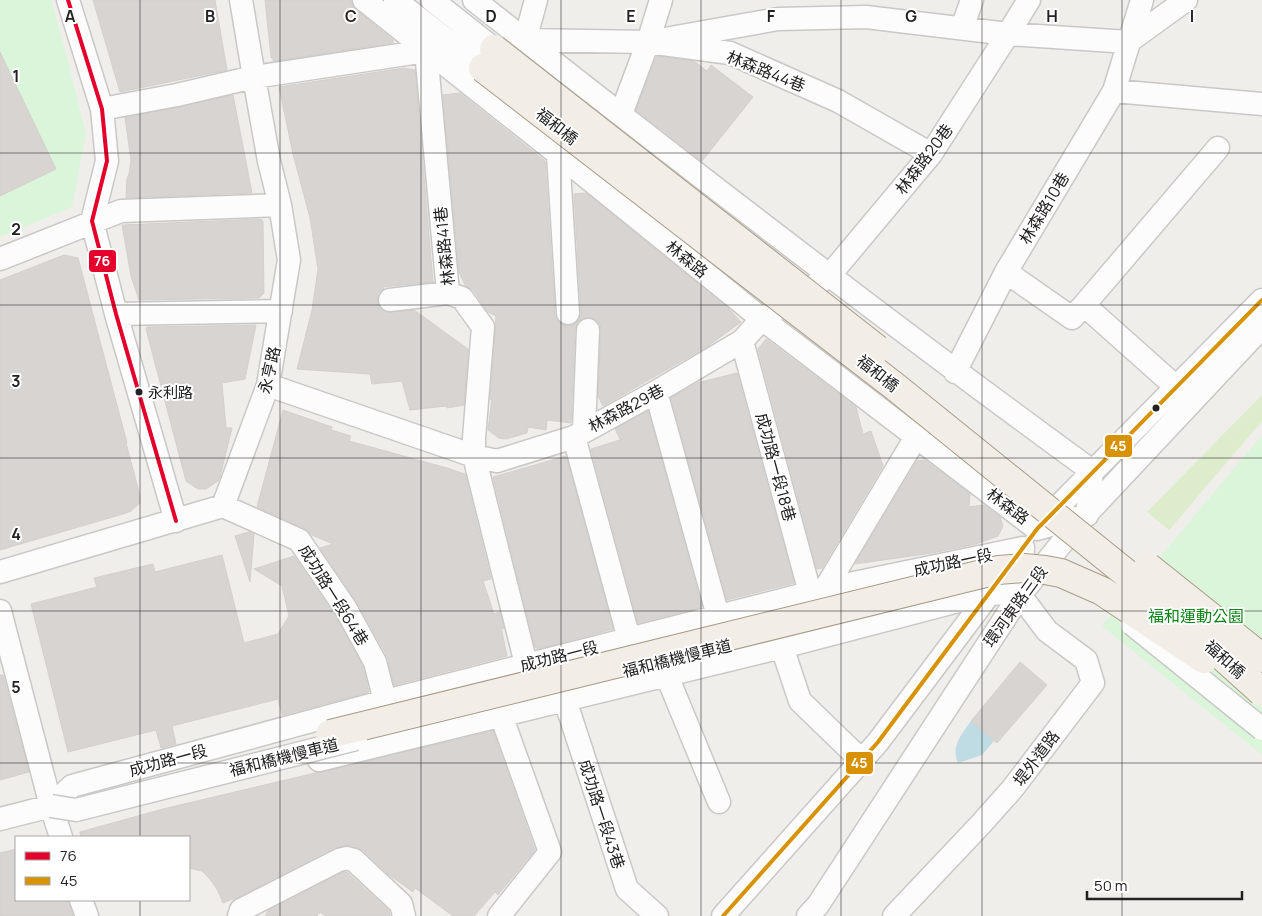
<svg xmlns="http://www.w3.org/2000/svg" width="1262" height="916" font-family="Manrope,'Noto Sans TC',sans-serif">
<style>
.grass{fill:#ddeccb}
.park{fill:#daf5da}
.water{fill:#bfdbe3}
.building{fill:#d7d4d2;stroke:#d3d0cc}
.lines{fill:none;stroke-linecap:round;stroke-linejoin:round}
.minor-casing{stroke:#c9c8c7;stroke-width:25}
.minor{stroke:#fdfcfc;stroke-width:22}
.minor-bridge-casing{stroke:#c9c8c7;stroke-width:25;stroke-linecap:butt}
.major-bridge-casing{stroke:#a79c86;stroke-width:30;stroke-linecap:butt}
.minor-bridge{stroke:#fdfcfc;stroke-width:22}
.major-bridge{stroke:#f3ede7;stroke-width:28}
.bus-1-casing{stroke:#fff;stroke-width:8}
.bus-2-casing{stroke:#fff;stroke-width:8}
.bus-1{stroke:#e4002b;stroke-width:4}
.bus-2{stroke:#d79205;stroke-width:4}
.grid{fill:none;stroke:#222;stroke-width:1;stroke-opacity:0.55}
.bus-dot{fill:#222;stroke:#fff;stroke-width:2}
.labels{text-anchor:middle;stroke-width:4;stroke-linejoin:round;paint-order:stroke}
.bus-label{font-size:15px;fill:#222;stroke:#fff;text-anchor:start}
.street-label{font-size:16px;fill:#222;stroke:#fff}
.park-label{font-size:16px;fill:#0c8416;stroke:#fff}
.grid-label{font-size:16px;text-anchor:middle;font-weight:bold;fill:#222;stroke:#fff;stroke-width:4;stroke-linejoin:round;paint-order:stroke}
.line-badge{stroke:#fff;stroke-width:2}
.badge-label{font-size:14px;text-anchor:middle;font-weight:bold;fill:#fff}
</style>
<rect width="100%" height="100%" fill="#f0eeeb"/>
<path class="grass" d="M1262,395v26l-93,109 -22,-18z"/>
<path class="park" d="M0,0h51l12,42 23,92 -14,73 -72,30z
M1262,435v320l-160,-129z"/>
<path class="water" d="M971,721l23,20 -12,14 -24,8c-7,-17 3,-28 13,-42z"/>
<path class="building" d="M93,0h122l12,70 -107,22z
M265,0h86l1,5 4,5 37,30v3l-119,18 -3,-4z
M0,52l56,117 -56,27z
M657,56l37,5 13,10 4,-6 42,32 -51,64 -66,-51z
M404,68l11,2 18,212 -51,5 2,2 -6,5 -1,8 3,6 5,4 29,-2 54,39 -4,56 -17,3 -1,-2 -36,4 -8,-29 -30,3 -2,-10 -73,-5 15,-59 6,-41 -8,-51 -17,-64 -14,-67z
M460,93l85,68 10,153 2,6 5,4 6,2 7,-2 4,-5 2,-6 -7,-119 12,-1 142,115 13,14 -33,24 -105,60 -5,-10 3,-65 -1,-7 -5,-5 -6,-2 -7,1 -5,5 -2,6 -4,94 -24,-3 -1,10 -18,-3 -1,6 -21,6 -7,-1 -11,-8 4,-31 -2,1 6,-84 -8,-4 -15,-22 -8,-5 -6,-13 -16,-177z
M233,95l19,98 -126,5 1,-20 2,-4 2,-14 -6,-42z
M260,219l3,2 1,72 -5,5 -120,2 -8,-24 -9,-51z
M64,255l14,3 49,185h-1l14,53v7l-9,8 -8,3 -123,36v-270z
M256,325l-11,54 -23,4 4,45h6l-12,49 -2,4 -12,8h-8l-12,-8 -40,-152 1,-2z
M766,339l90,68 7,27 8,-3 12,35 -61,102 -5,1 -59,-220z
M737,373l57,210 -67,17 -56,-202 26,-15z
M283,410l49,17 -1,3 20,6 -2,5 98,27 18,6 26,105 -8,2 11,33 6,-2 4,17 -3,-2 6,29 -113,29 -7,-29 -30,-54 -37,-54 13,-4 -21,-9 -8,-7 -47,-21z
M648,411l54,196 -64,16 -47,-174 32,-10h-3l-5,-10z
M566,456l47,173 -75,20 -3,-2 -42,-170z
M925,460l45,34 -1,13 15,-2 16,12 3,9 -5,10 -22,8 -44,9 -77,11 62,-103z
M249,532l5,2 -4,48 -15,-46z
M222,555l22,88 34,-9 11,-18 -7,-30 -28,-17 40,-13 41,60 28,51 6,25 -87,23 -4,-16 -106,27 4,18 -15,4 -5,-18 -88,22 -37,-148 66,-17 -3,-9 42,-10 17,-4 2,8z
M1020,662l27,23 -50,58 -26,-22z
M0,675h3l26,97 -29,8z
M493,731l42,119 -37,45 -3,-3 -21,24h-21l-38,-28 -2,4 -25,-18 -25,-24 -12,-5 -18,3 -95,49 -15,6 -5,-12 -8,-12 -8,-8 -13,-3v-31h-108l-1,-5 83,-23z
M16,849v51h52l5,16h-73v-63z
M344,872h3l42,39 1,5h-64l-6,-4 -3,4h-52l3,-5z"/>
<g class="lines">
<g class="minor-casing">
<path id="minor" d="M68,0l34,109 5,52 -15,60 24,93 60,207
M364,0l194,154 204,165 275,210 50,-14
M395,0l88,68
M432,0l62,49
M474,0c204,160 409,319 618,471l-5,44
M536,0l-11,40 123,2 82,11 108,48 93,53
M1029,0l-21,34 120,8
M962,28l10,-28
M1128,42l58,-42
M1114,91l148,13
M102,109l75,-14 77,-18 172,-26 22,242 14,5 21,29 -9,111v18l52,208
M621,114l27,-72 13,-42
M558,154l10,159
M0,259l121,-48 159,-6
M1006,272l66,46 12,-13 92,82
M390,300l58,-7
M1084,305l134,-157
M116,314l165,-3
M742,341l68,252
M955,372l51,-100 108,-181 28,-91
M268,385l206,71 23,5 77,-24 82,-45 86,-51 20,-22 67,-43 102,-122 77,-120 -142,-17 -88,2 -130,23
M656,392l62,224
M584,430l4,-100
M574,437l55,202
M223,506l76,34 47,69 29,53 10,39
M1040,525l222,-225
M0,572l223,-66 45,-121 21,-125 -9,-55 -11,-44 -15,-84 -13,-77
M827,598l-2,-9 91,-152
M0,611l51,195 10,31
M782,647l18,54 62,60
M667,676l52,126
M565,700l62,189 30,27
M319,760l463,-113 207,-54 31,2
M0,819l51,-13 21,-20 313,-85 440,-112 198,-41 -3,47
M81,900l6,16
M239,916l2,-6 98,-50 8,-2 7,2 47,44 3,12
M499,916l51,-64 -49,-137
M723,916l155,-174 115,-153
M808,916l10,-11 202,-310 58,-72 184,-196
M894,916l87,-92 32,-36 80,-105 -7,-23 -39,-29 -27,-36"/>
</g>
<use href="#minor" class="minor"/>
<g class="minor-bridge-casing">
<path id="minor-bridge" d="M1132,624l130,105
M51,806l25,4 280,-71"/>
</g>
<g class="major-bridge-casing">
<path id="major-bridge" d="M494,49l383,300
M483,68l410,317 270,218 99,89
M1148,567l114,91
M330,734l668,-164 26,-2 21,2 16,3 41,18 102,68"/>
</g>
<use href="#minor-bridge" class="minor-bridge"/>
<use href="#major-bridge" class="major-bridge"/>
<g class="bus-1-casing">
<path id="bus-1" d="M68,0l34,109 5,52 -15,60 24,93 60,207"/>
</g>
<g class="bus-2-casing">
<path id="bus-2" d="M723,916l155,-174 159,-213 225,-229"/>
</g>
<use href="#bus-1" class="bus-1"/>
<use href="#bus-2" class="bus-2"/>
</g>
<path class="grid" d="M140,0v837M280,0v916M421,0v916M561,0v916M701,0v916M841,0v916M982,0v916M1122,0v916M0,153h1262M0,305h1262M0,458h1262M0,611h1262M0,763h1262M140,900v16"/>
<g class="bus-dot">
<circle cx="139" cy="392" r="4.5"/>
<circle cx="1156" cy="408" r="4.5"/>
</g>
<g class="labels">
<g class="bus-label">
<text x="148" y="398">永利路</text>
</g>
<g class="street-label">
<text transform="translate(766 71) rotate(22)" y="6">林森路44巷</text>
<text transform="translate(557 126) rotate(38)" y="6">福和橋</text>
<text transform="translate(924 159) rotate(-53)" y="6">林森路20巷</text>
<text transform="translate(1044 208) rotate(-59)" y="6">林森路10巷</text>
<text transform="translate(444 246) rotate(-96)" y="6">林森路41巷</text>
<text transform="translate(687 259) rotate(39)" y="6">林森路</text>
<text transform="translate(269 370) rotate(-77)" y="6">永亨路</text>
<text transform="translate(878 373) rotate(38)" y="6">福和橋</text>
<text transform="translate(626 408) rotate(-28)" y="6">林森路29巷</text>
<text transform="translate(776 467) rotate(75)" y="6">成功路一段18巷</text>
<text transform="translate(1008 506) rotate(37)" y="6">林森路</text>
<text transform="translate(953 562) rotate(-12)" y="6">成功路一段</text>
<text transform="translate(334 595) rotate(58)" y="6">成功路一段64巷</text>
<text transform="translate(1015 606) rotate(-54)" y="6">環河東路三段</text>
<text transform="translate(559 656) rotate(-14)" y="6">成功路一段</text>
<text transform="translate(677 658) rotate(-14)" y="6">福和橋機慢車道</text>
<text transform="translate(1225 659) rotate(42)" y="6">福和橋</text>
<text transform="translate(284 757) rotate(-14)" y="6">福和橋機慢車道</text>
<text transform="translate(1036 758) rotate(-53)" y="6">堤外道路</text>
<text transform="translate(168 760) rotate(-15)" y="6">成功路一段</text>
<text transform="translate(602 814) rotate(72)" y="6">成功路一段43巷</text>
</g>
<g class="park-label">
<text x="1196" y="622">福和運動公園</text>
</g>
</g>
<g class="grid-label">
<text x="70" y="22">A</text>
<text x="210" y="22">B</text>
<text x="351" y="22">C</text>
<text x="491" y="22">D</text>
<text x="631" y="22">E</text>
<text x="771" y="22">F</text>
<text x="911" y="22">G</text>
<text x="1052" y="22">H</text>
<text x="1192" y="22">I</text>
<text x="16" y="82">1</text>
<text x="16" y="235">2</text>
<text x="16" y="387">3</text>
<text x="16" y="540">4</text>
<text x="16" y="693">5</text>
</g>
<g class="line-badge">
<rect x="88" y="249" width="29" height="24" rx="5" fill="#e4002b"/>
<rect x="1104" y="434" width="29" height="24" rx="5" fill="#d79205"/>
<rect x="845" y="751" width="29" height="24" rx="5" fill="#d79205"/>
</g>
<g class="badge-label">
<text x="102" y="266">76</text>
<text x="1118" y="451">45</text>
<text x="859" y="768">45</text>
</g>
<rect x="15" y="836" width="175" height="65" fill="#ffffff" stroke="#a7a7a7"/>
<rect x="25" y="852" width="25" height="8" fill="#e4002b" stroke="#a7a7a7"/>
<text x="60" y="861" font-size="15" fill="#222222">76</text>
<rect x="25" y="877" width="25" height="8" fill="#d79205" stroke="#a7a7a7"/>
<text x="60" y="886" font-size="15" fill="#222222">45</text>
<path d="M1087 891v8h155v-8" fill="none" stroke="#222222" stroke-width="2.5"/>
<text x="1094" y="891" font-size="15" fill="#222222" stroke="#ffffff" stroke-width="4" paint-order="stroke">50 m</text>
</svg>
